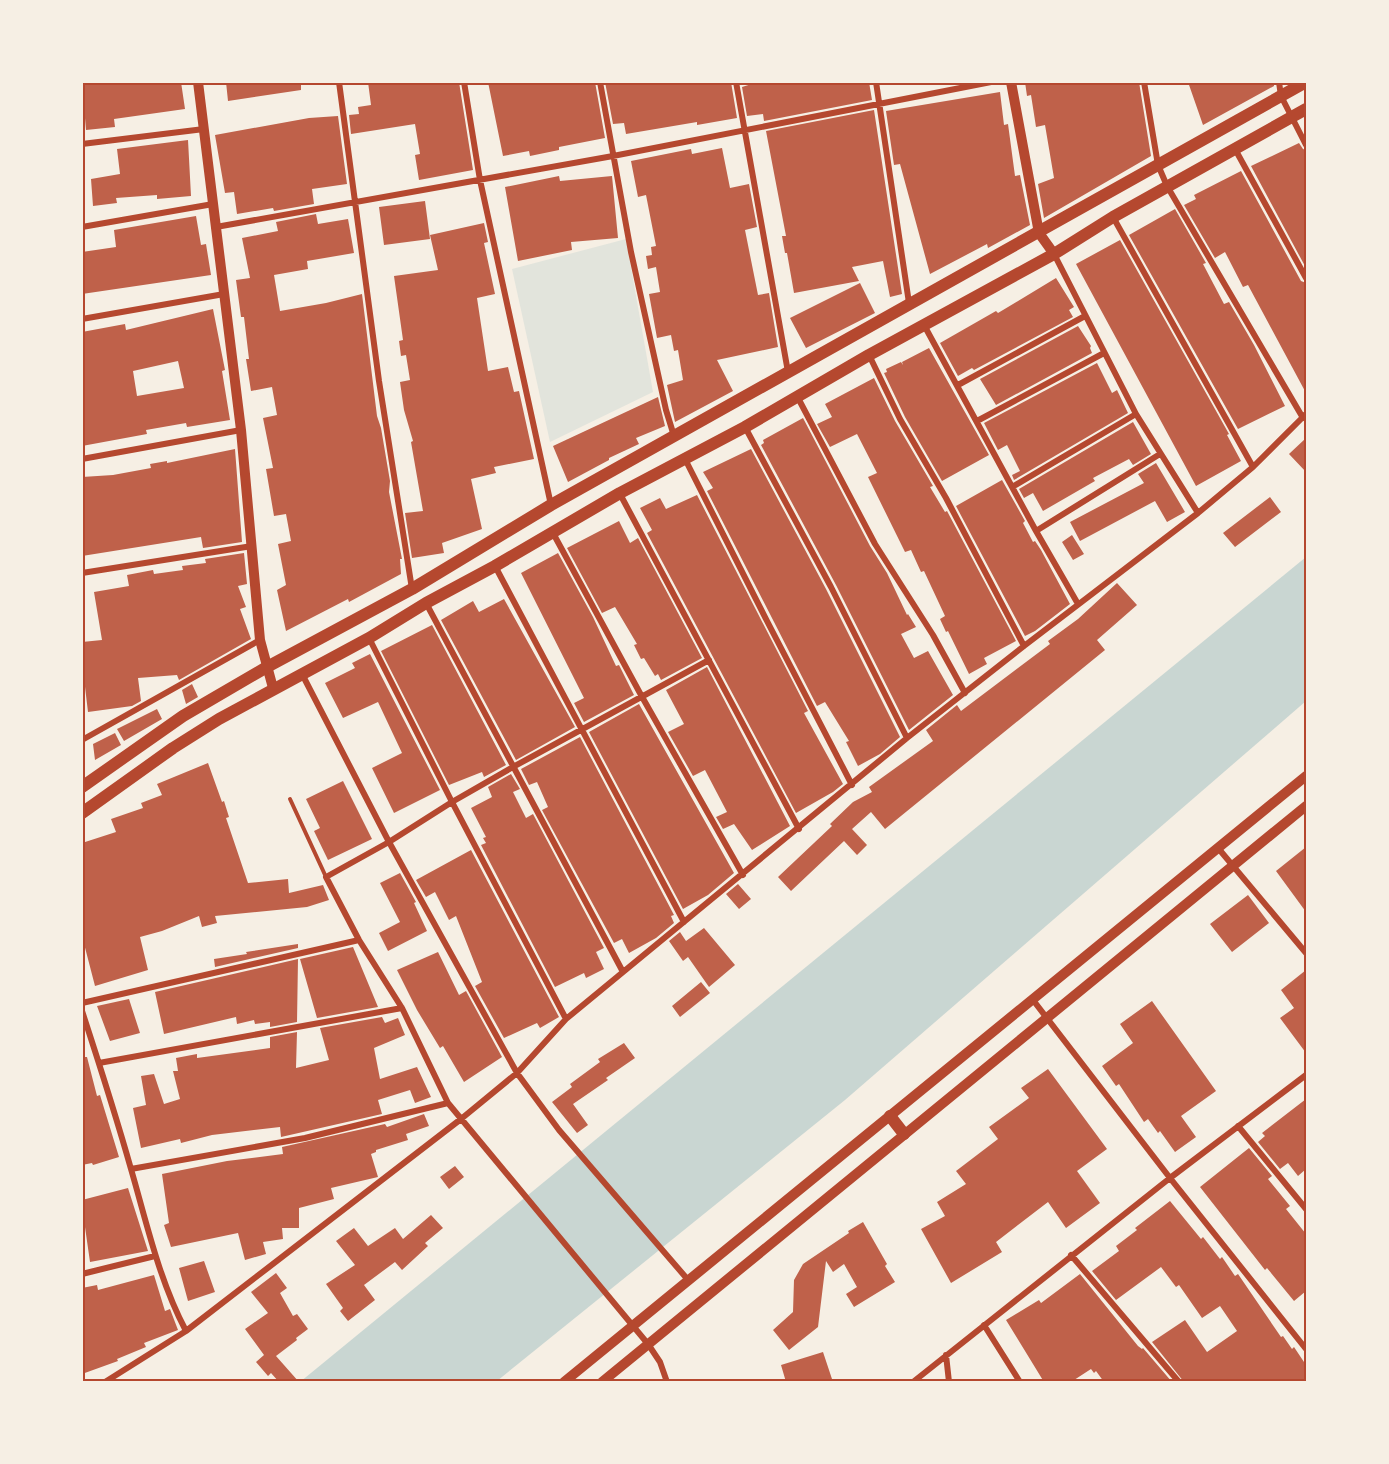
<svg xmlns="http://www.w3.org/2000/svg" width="1389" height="1464" font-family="Poppins,sans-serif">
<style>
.green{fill:#e2e4dc}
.water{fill:#c9d6d2}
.building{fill:#bf614a;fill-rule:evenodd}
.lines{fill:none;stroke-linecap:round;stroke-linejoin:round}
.service{stroke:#b5482f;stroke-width:4}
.minor{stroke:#b5482f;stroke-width:6}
.tertiary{stroke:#b5482f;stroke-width:10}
.secondary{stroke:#b5482f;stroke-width:12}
.neatline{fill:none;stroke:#b5482f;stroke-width:2}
</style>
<rect width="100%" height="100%" fill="#f6efe4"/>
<path class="green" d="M626,239l27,153 -103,50 -38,-173z"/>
<path class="water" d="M1306,557v144l-461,399 -348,281 -197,1z"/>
<path class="building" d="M82,82h99l4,27 -71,10 1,8 -29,3z
M226,82h75v8l-73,11z
M368,82h91l14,88 -54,10 -4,-25 5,-1 -5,-30 -64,10 -2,-19 10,-1 -1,-7 13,-2z
M488,82h107l10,56 -46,9v3l-29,6 -1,-5 -26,5z
M605,82h126l6,36 -40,7v-3l-71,12 -2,-11 -11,1z
M758,82h111l3,18 -108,21 -1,-7 -16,2 -5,-29z
M1025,82h114l12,74 -107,62 -6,-34 16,-6 -9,-53 -9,2 -5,-32 -4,1z
M1188,82h86v4l-71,39z
M1000,92l4,33 4,-1 7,52 5,-1 10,50 -42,23 -1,-4 -57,30 -30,-110 -6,1 -8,-54z
M874,110l28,184 -12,3 -7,-36 -31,6 7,14 -65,12 -7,-40h-2l-3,-17h4l-20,-105z
M338,116l9,68 -35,5 2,15 -40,7 -1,-3 -36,6 -3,-22 -9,1 -10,-58 94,-17z
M188,140l3,56 -34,3v-4l-41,3 1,5 -24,3 -2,-27 29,-5 -3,-25z
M1299,143l4,6 3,1v118l-55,-102z
M722,148l8,40 19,-4 8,43 -12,3 13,65 11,-2 9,54 -61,13 16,31 -58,31 -8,-37 16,-5 -5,-30 -4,1 -3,-16 -14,3 -8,-44 11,-2 -4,-25 -8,2 -2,-13 6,-1 -1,-8 5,-1 -10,-51 -8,2 -7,-36 60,-12 1,5z
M1241,171l60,110 5,2v110l-58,-108 -5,2 -18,-35 -10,6 -31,-53 12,-6 -2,-4z
M559,176l1,5 52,-5 6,62 -47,4 1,8 -54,11 -13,-74z
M425,201l5,38 -46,6 -5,-38z
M1175,209l31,54 -3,1 21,40 5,-2 25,43 31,61 -47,23 -109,-194z
M316,214l2,10 30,-5 6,34 -47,8 1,8 -34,6 6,36 46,-8 36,-9 15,122 4,12 9,53 -1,11 13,67h-2l1,15 -52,28 -1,-3 -62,32 -9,-41 9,-5 -8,-41 13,-3 -5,-27 -12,2 -8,-47 7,-1 -10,-50 14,-3 -5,-28 -21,4 -5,-32h3l-5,-42h-3l-5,-37 14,-2 -8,-40 36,-7 -2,-9z
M196,216l5,29 5,-1 5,31 -129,19v-42l34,-5 -2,-17z
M484,223l4,19 -4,1 11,51 -18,4 11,73 20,-4 6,25 5,-1 15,68 -40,8 2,6 -25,6 11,50 -40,14 2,10 -32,5 -7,-45 18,-2 -12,-69 2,-1 -9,-31 -4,-28 10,-2 -4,-25 -5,1 -2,-15 4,-1 -9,-64 44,-6 -8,-35z
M1120,240l109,194 -2,1 14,26 -45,25 -120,-222z
M1056,278l18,29 -5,3 4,7 -99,53 -2,-2 -14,8 -18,-33 56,-32 2,2z
M860,283l15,30 -69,35 -16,-30z
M213,309l12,61 -3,1 8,49 -43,7 -1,-4 -40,7 1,4 -65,12v-114l43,-8 1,6zM178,361l6,27 -47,8 -4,-25z
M1078,326l13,20 -1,2 2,5 -96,52 -16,-26z
M929,348l60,107 -47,26 -37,-64 -21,-44 3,-1 -1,-3 15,-7 2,3 -1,-3z
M1097,363l15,30 5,-3 11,23 -114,67 -2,-5 8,-4 -13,-26 -9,5 -14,-27z
M874,378l21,43 38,65 -3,1 15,25 2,-1 69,130 -32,17 3,6 -18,10 -21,-43 -2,1 -6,-13 5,-3 -21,-45 -3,1 -10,-22 -6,2 -37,-75 9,-4 -20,-39 -27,13 -13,-23 15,-7 -7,-13z
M658,397l7,29 -29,12 3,6 -30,14v2l-41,22 -15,-36z
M803,418l67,128 17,27 20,42 1,-1 8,13 -15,7 13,24 14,-7 25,44 -44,35 -73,-145 -75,-140 3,-2 -1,-3z
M1133,422l18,32 -18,11 -4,-6 -36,19 2,3 -52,30 -10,-18 -9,5 -5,-9z
M1306,438v34l-17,-18z
M235,449l7,93 -39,6 -2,-11 -119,19v-79l31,-2 38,-7 -1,-4 17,-3v2z
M751,449l75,140 74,148 -20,17 -22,12 -12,-24 3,-1 -24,-39 -8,4 -110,-215 6,-3 -10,-16z
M1156,463l29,49 -18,10 -12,-21 -75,40 -10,-19 74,-39 -6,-9z
M1002,480l23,41 -2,2 10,19 2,-1 6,9 29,54 -35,27 -10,5 -69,-130z
M697,495l111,216 -4,2 39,71 -10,8 -37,21 -149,-280 5,-3 -12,-22 20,-10 6,11z
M1270,497l11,15 -46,35 -12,-14z
M619,521l11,22 8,-5 64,120 -41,22 -3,-6 -3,2 -11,-18 -3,1 -7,-14 3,-1 -22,-37 -13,6 -35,-65z
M1072,535l12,19 -11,6 -11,-18z
M244,553l3,31 -9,2 8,21 -6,2 11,30 -72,41 -2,-5 -39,3 3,23 -9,5 -44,6 -5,-42 -1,-28 20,-2 -8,-48 35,-6 -2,-11 26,-5 1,4 29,-4 -1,-4 24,-3 -1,-4z
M558,553l35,64 23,49 3,-1 15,30 -50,27 -10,-19 10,-5 -63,-125z
M1117,583l20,22 -40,35 8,10 -220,179 -14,-17 -19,17 15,16 -10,10 -13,-14 -53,50 -13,-14 54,-51 -2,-2 23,-22 19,-10 -3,-5 64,-46 -7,-11 31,-25 4,6 89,-67 -2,-3 30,-22z
M504,599l71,128 -59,33 -75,-140 32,-19 6,11z
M432,625l74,140 -22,12 -2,-5 -33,13 -68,-134z
M370,654l70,136 -46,23 -22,-45 30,-15 -24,-51 -35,16 -18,-35 30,-15 -3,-5z
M707,667l83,159 -38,24 -18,-26 -11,5 -7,-12 11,-5 -22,-42 -12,6 -25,-44 16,-8 -18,-34z
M192,684l6,13 -12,7 -4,-14z
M639,704l95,169 -26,22 -25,14 -94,-177z
M157,709l5,10 -38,22 -7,-12z
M115,733l6,12 -26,15 -2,-16z
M580,737l94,178 -3,1 3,7 -18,15 -27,15 -7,-14 -8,4 -72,-133 6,-3 -11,-25 -8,3 -8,-16z
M208,763l14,39 2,-1 5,16 -3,1 22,65 40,-4 1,14 34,-8 6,15 -22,7 -92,9 2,7 -15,4 -3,-11 -37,15 -22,6 8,33 -53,16 -13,-50v-93l34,-11 -5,-13 32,-11 -2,-5 21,-8 -5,-11z
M511,774l9,15 -7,3 13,26 7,-4 71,134 -8,4 8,17 -18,9 -2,-5 -29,14 -74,-142 5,-2 -3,-5 3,-1 -15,-29 21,-11 -4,-10z
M343,781l29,58 -44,21 -14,-29 6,-3 -14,-29z
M1306,847v65l-30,-41z
M471,850l88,167 -19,11 -3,-5 -33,15 -29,-52 7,-4 -26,-66 -7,4 -14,-28 -9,5 -10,-17z
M400,873l16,29 -2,1 13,28 -39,20 -9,-18 21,-11 -20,-39z
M738,884l13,15 -12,10 -13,-15z
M1248,895l21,28 -37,29 -22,-28z
M704,928l31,37 -26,22 -21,-30 -5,4 -14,-20 11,-9 6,9z
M298,944v4l-83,19 -1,-8 33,-5 -1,-2z
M353,947l25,60 -61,11 -17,-59z
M438,952l21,43 7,-4 36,66 -38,25 -21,-36 -3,2 -23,-38 -20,-40z
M298,959l-1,63 -27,5v-5l-15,2 -1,-4 -17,4 -1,-7 -72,17 -9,-42z
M1306,970v83l-26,-35 14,-10 -13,-18z
M701,982l9,11 -30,24 -8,-11z
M129,999l11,34 -30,8 -13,-35z
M1152,1001l64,90 -35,25 15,21 -21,15 -15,-21 -2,2 -10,-14 -4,3 -25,-38 -3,2 -14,-20 31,-23 -13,-19z
M382,1017l3,6 13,-5 7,17 -31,13 6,31 37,-12 14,30 -16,6 -5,-13 -32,10 4,14 -101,23 -1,-10 -68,8 -31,8 -1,-4 -39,9 -8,-40 13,-3 -5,-29 13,-2 10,30 16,-5 -7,-28h5l-2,-13 21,-4v4l73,-10v-11l27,-5 -1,36 33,-8 -9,-32z
M624,1043l11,15 -29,20 2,2 -35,24 15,21 -11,8 -25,-31 20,-15 -2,-3 30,-22 -2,-3z
M82,1057h5l10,39 3,-1 19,62 -26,8 -1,-2 -10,2z
M1048,1069l59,80 -30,22 23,32 -34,25 -18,-26 -52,40 6,10 -51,31 -30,-54 24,-13 -8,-14 29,-18 -10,-13 42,-32 -9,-12 40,-29 -8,-10z
M1306,1099v70l-8,7 -10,-13 -8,6 -22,-27 7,-6 -3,-3z
M424,1114l5,12 -23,8 2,6 -32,10v2l-5,2 7,23 -47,11 3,11 -35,9v20h-17l1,11 -20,3 3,12 -21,6 -7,-27 -67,14 -7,-22 5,-2 -7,-49 65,-13 56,-7 -1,-7 103,-23 2,3z
M1249,1148l23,28 -4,3 22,27 -4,3 20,25v57l-12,10 -27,-33 -2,2 -65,-83z
M455,1166l9,11 -15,12 -9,-12z
M128,1188l20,63 -58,11 -6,-42 -2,1v-21z
M1170,1201l31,38 2,-2 17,22 2,-2 13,19 3,-2 43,63 2,-1 9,13 2,-2 12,18v17h-122l-32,-40 33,-22 22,32 30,-21 -17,-25 -18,12 -23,-33 -3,2 -15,-20 -45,33 -24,-29 27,-20 -3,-5 21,-16 -2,-2z
M431,1215l12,13 -18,15 3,3 -26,24 -7,-8 -31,23 11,15 -27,21 -8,-10 3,-3 -17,-24 29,-19 -19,-24 18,-13 14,18 27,-18 8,11z
M863,1222l24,42 -2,2 10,16 -41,25 -8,-13 11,-7 -13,-23 -11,8 -7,-11 -8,66 -29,23 -16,-20 20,-18 1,-32 9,-16 46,-31 -1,-2z
M204,1261l11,31 -27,9 -9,-33z
M276,1273l11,15 -7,5 13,23 4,-2 11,15 -12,9 1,2 -21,16 23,26h-20l-8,-9 -3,3 -12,-14 8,-7 -19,-26 23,-16 -17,-21z
M1080,1274l58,72 4,3 1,-1 29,34h-68l-8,-11 -2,2 -3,-4 -20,13h-27l-38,-62 33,-20 2,3z
M154,1275l11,36 5,-2 8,21 -34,13 2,4 -29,12 1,2 -36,13v-86l15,-3 1,5z
M823,1352l10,30h-47l-5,-17z"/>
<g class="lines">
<path class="service" d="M290,799l36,78"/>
<path class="minor" d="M339,82l40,299 33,208
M464,82l16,98 71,325
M600,82l31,170 35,158 8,26
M736,82l52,290
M876,82l33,221
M1144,82l14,83 9,21 136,232
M1279,82l2,14 25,49
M82,144l122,-15
M1235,149l71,129
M1113,217l140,250
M82,227l131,-23
M216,227l397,-71 378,-74
M1054,254l82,160 62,99
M82,319l142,-25
M924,325l112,206 42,73
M869,355l31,64 46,79 78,148
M958,385l127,-69
M797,396l78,148 58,91 32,58
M977,421l127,-68
M745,427l86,160 76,151
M82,459l159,-29
M685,459l82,162 85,164
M1012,487l124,-73
M620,494l179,335
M1036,531l124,-77
M553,533l88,162 102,180
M495,566l189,356
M82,573l170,-27
M426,603l197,369
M369,638l83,164 114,217
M302,674l87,168 128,231 42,57 130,151
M82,740l178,-100
M1218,848l88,105
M1033,1000l137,178 136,171
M82,1003l277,-63
M82,1011c17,52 34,105 49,158 16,55 28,111 55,162
M99,1063l303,-55
M1238,1126l68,83
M131,1169l174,-31 143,-35
M1071,1255l108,127
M82,1274l73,-18
M984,1325l36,57
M946,1355l3,27
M105,1382l81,-51 275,-212 56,-46 49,-54 341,-281 117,-92 174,-133 55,-46 53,-53
M667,1382l-7,-20 -12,-18 -200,-241 -46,-95 -43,-68 -33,-63 63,-35 63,-40 61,-35 196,-107
M913,1382l257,-204 136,-103"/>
<path class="tertiary" d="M198,82l43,348 19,210 13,48
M1011,82l28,151 15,21
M564,1382l742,-606
M602,1382l704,-576"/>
<path class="secondary" d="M82,787l101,-71 84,-49 145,-78 139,-84 755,-423
M82,813l91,-65 46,-29 150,-81 57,-35 69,-37 125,-73 125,-66 124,-72 185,-101 59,-37 193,-108
M890,1116l14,18"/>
</g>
<rect width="1389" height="1464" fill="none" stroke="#f6efe4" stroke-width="168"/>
<rect x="84" y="84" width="1221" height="1296" class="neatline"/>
</svg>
